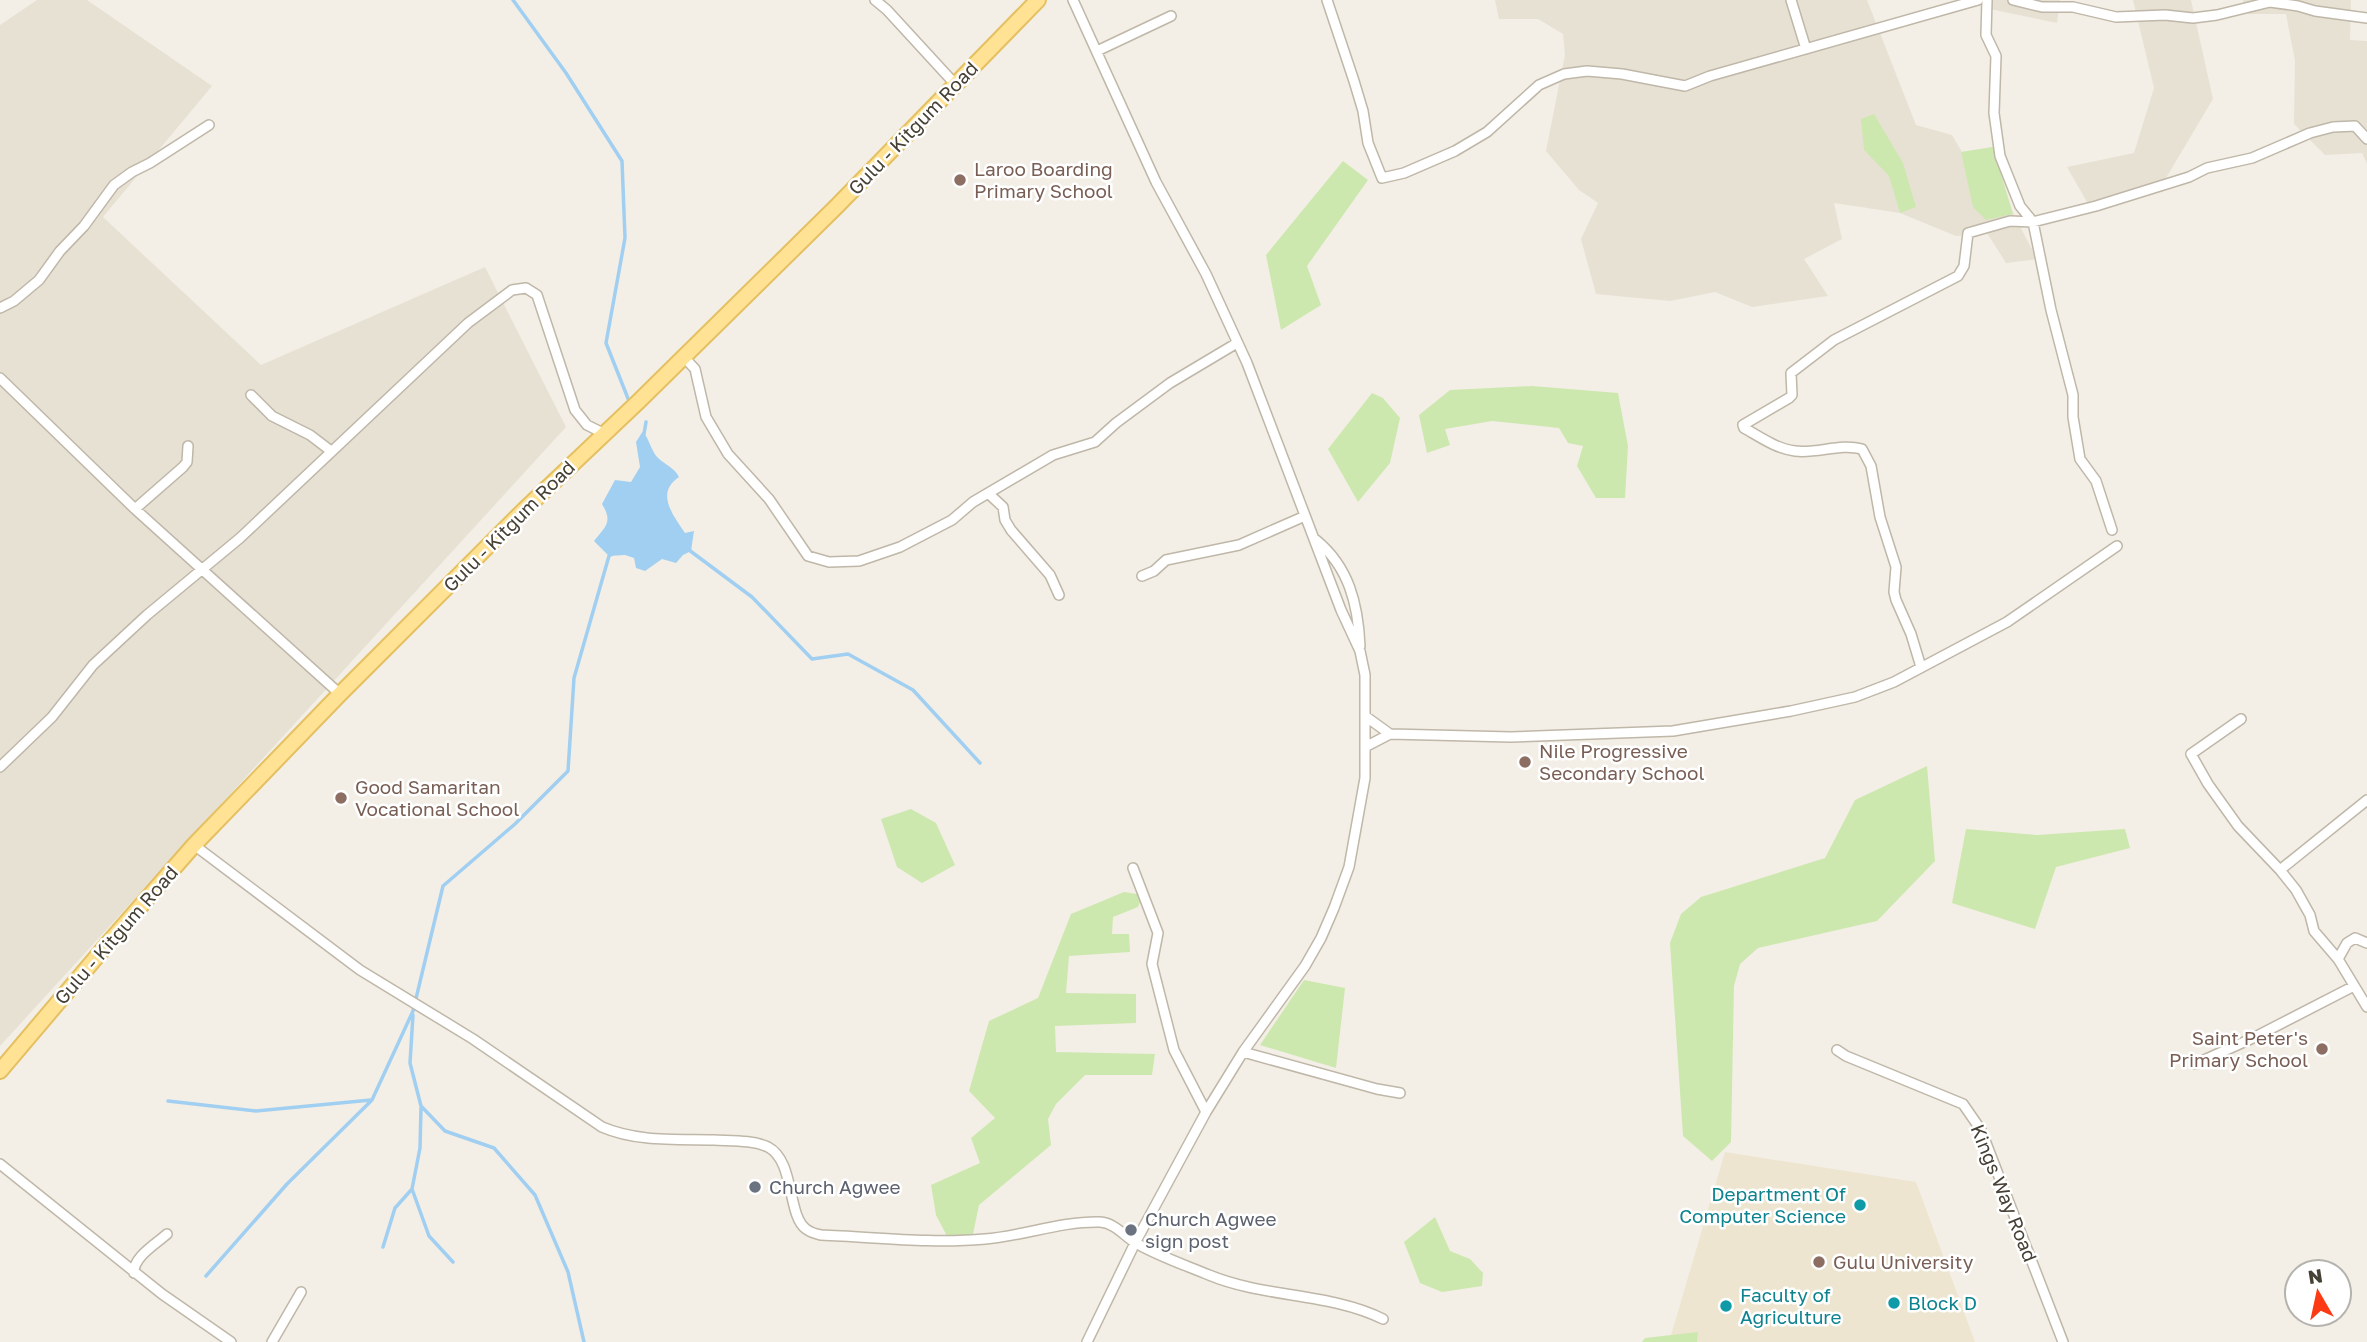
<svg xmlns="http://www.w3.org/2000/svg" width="2367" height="1342" font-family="'Golos Text',sans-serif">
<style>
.residential{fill:#e7e1d4}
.education{fill:#ede5cf}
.green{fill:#cde8ae}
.water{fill:#a1cff1}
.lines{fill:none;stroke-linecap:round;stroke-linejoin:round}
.stream{stroke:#a1cff1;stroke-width:3.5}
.street-casing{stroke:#bfb7a8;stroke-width:12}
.primary-casing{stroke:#e5c062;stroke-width:18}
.street{stroke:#fff;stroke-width:9}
.primary{stroke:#ffe293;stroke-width:14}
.education-dot{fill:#8d6e63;stroke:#fff;stroke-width:2.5}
.worship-dot{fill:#6b7280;stroke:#fff;stroke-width:2.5}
.culture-dot{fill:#0f9aa8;stroke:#fff;stroke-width:2.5}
.labels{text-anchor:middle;stroke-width:5;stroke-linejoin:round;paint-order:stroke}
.street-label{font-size:19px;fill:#464035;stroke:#fff}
.education-label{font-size:19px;fill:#785e54;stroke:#fff;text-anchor:start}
.worship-label{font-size:19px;fill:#5b616d;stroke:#fff;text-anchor:start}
.culture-label{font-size:19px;fill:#0d838f;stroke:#fff;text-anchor:start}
</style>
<rect width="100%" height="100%" fill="#f3efe6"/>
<path class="residential" d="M37,0h50l125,86 -109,131 158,148 224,-98 81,160 -566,619v-1021z
M1495,0h372l49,125 36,10 10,17 31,-5 18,62 26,50 -31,4 -19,-30 -31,3 -56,-23 -66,-10 8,36 -38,20 24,37 -76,11 -37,-15 -45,9 -74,-7 -15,-55 17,-36 -19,-13 -33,-39 19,-96 -2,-21 -25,-15h-39z
M1987,0h73l-3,23 -67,-14z
M2133,0h58l22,99 -56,94 -66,16 -24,-42 67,-14 20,-65z
M2243,0h108l-1,40 17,1v123l-5,-11 -37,2 -31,-31 1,-63 -9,-47h-38z"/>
<path class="education" d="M1725,1152l191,30 59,160h-306z"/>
<path class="green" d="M1874,114l29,49 13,44 -16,6 -11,-37 -25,-26 -3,-31z
M1993,147l20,67 -27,6 -13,-13 -12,-55z
M1343,161l25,19 -61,86 14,39 -40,25 -15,-75z
M1532,386l86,7 10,53 -3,52h-29l-19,-32 6,-20 -15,-3 -9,-15 -67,-7 -47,8 5,16 -23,8 -8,-38 31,-25z
M1372,393l11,5 17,20 -10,45 -32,39 -30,-53z
M1927,766l8,95 -58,60 -119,27 -18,16 -6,22 -3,156 -19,19 -29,-25 -13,-193 11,-29 20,-17 124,-39 30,-58z
M911,809l25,14 19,42 -33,18 -25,-16 -16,-48z
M1966,829l71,6 88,-6 5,19 -74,19 -21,62 -83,-26z
M1124,892l19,3 -5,12 -25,10 -1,17h17l1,18 -61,4 -3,37 70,1v29l-81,3 1,26 99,2 -3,21h-67l-29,29 -8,15 3,26 -72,60 -6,29 -24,6 -13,-25 -5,-30 49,-22 -9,-25 24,-20 -26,-27 20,-70 49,-23 33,-84z
M1304,980l41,8 -9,80 -76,-23z
M1435,1217l15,34 20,8 13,14 -1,13 -40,6 -22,-9 -16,-41z
M1698,1332l-1,10h-55l3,-4z"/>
<path class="water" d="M643,431c6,8 8,19 14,26 8,8 17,10 22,20 -24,16 -6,38 6,56l9,-2 -3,20 -8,4 -7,8 -14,-4 -17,12 -9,-3 -2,-10 -9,-3 -16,1 -15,-15c12,-15 19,-19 8,-37l13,-24 16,2 9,-15 -4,-25z"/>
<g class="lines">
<path class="stream" d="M513,0l53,73 56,88 3,77 -19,105 23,58
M644,434l2,-12
M689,550l63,47 60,62 36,-5 65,36 67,73
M413,1015l-3,48 11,43 24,25 49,17 41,47 33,77 16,70
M168,1101l88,10 115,-11
M412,1189l17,47 24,26
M383,1247l12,-39 17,-19 8,-41 1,-40
M206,1276l81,-92 85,-84 41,-89 30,-125 72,-62 53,-53 6,-93 35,-122 4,-3"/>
<g class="street-casing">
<path id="street" d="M875,0l12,10 68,74
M1073,0l83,182 50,92 41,89 94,247 19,41 5,24v103l-16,89 -15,41 -13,30 -16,28 -62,86 -37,60 -71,131 -48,99
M1327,0l27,81 9,30 5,32 14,35 22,-5 51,-22 32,-19 52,-47 25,-11 23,-3 35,3 63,12 25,-10 268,-76
M1791,0l15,49
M1987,0l-1,35 10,21 -2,57 6,43 20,50 13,16 18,88 22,85v22l7,42 16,22 16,49
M2013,0l29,7h31l43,10 49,-2 28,3 24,-3 53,-13 28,4 17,5 52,7
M1097,51l74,-35
M0,308l14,-7 25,-21 21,-29 24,-25 30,-41 18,-13 18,-9 59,-38
M683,356l12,13 11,48 22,37 41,45 39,57 21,6 30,-1 41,-14 52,-27 21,-18 80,-47 42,-13 21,-19 54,-40 67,-40
M0,378l135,131 205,185
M251,395l21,21 38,19 21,16
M989,494l14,13 2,13 6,10 39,45 9,20
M135,509l48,-42 4,-5 1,-16
M1316,540c33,27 42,64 44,106
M1142,576l12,-5 12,-11 73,-15 66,-29
M1921,667l-10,-33 -15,-34 -2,-8 2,-25 -16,-50 -9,-51 -9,-17c-22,-6 -45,5 -67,2 -18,-2 -35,-14 -51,-23l-1,-3 46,-27 3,-3 -1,-22 43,-33 124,-64 6,-10 4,-33 42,-12 23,1 63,-16 93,-29 18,-9 45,-10 58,-25 23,-6 22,-1 12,13
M1365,716l25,18
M2241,719l-50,35 17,30 30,42 42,44 16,20 14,25 4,16 24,28 29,48
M1365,747l25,-13 121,3 162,-6 118,-20 64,-14 39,-15 113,-60 110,-76
M0,767l52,-50 41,-52 54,-50 93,-77 228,-215 44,-33 14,-2 11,7 38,115 12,15 16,8
M194,845l166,125 113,69 129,88c35,15 74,12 112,13 17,1 39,0 54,7 27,14 19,68 38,82 4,3 10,5 15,6 55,2 109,9 164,4 38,-3 76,-18 115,-17 15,1 24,14 36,21 22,13 49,22 73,32 55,23 123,18 174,44
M1133,868l25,65 -6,31 22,86 32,62
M2280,870l87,-70
M2338,959l9,-16 8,-5 12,5
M1837,1050l9,6 117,48 18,26 82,212
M1243,1052l134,37 23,4
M2195,1064l58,-26 101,-52
M0,1164l162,130 69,48
M134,1273c-1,-16 22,-29 33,-39
M272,1342l29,-50"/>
</g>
<g class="primary-casing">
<path id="primary" d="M0,1071l110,-130 84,-96 146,-151 184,-184 114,-108 199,-196 201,-206"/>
</g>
<use href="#street" class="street"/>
<use href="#primary" class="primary"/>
</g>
<g class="education-dot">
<circle cx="960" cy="180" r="7"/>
<circle cx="1525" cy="762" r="7"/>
<circle cx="341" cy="798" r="7"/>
<circle cx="2322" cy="1049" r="7"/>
<circle cx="1819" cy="1262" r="7"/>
</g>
<g class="worship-dot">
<circle cx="755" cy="1187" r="7"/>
<circle cx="1131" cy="1230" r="7"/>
</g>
<g class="culture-dot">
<circle cx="1860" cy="1205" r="7"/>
<circle cx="1894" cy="1303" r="7"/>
<circle cx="1726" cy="1306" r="7"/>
</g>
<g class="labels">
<g class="street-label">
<text transform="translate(913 128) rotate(-46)" y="7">Gulu - Kitgum Road</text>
<text transform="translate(509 526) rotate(-45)" y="7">Gulu - Kitgum Road</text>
<text transform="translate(116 935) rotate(-49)" y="7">Gulu - Kitgum Road</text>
<text transform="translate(2004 1193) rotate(68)" y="7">Kings Way Road</text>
</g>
<g class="education-label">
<text x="974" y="176">Laroo Boarding<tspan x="974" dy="22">Primary School</tspan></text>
<text x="1539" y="758">Nile Progressive<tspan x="1539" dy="22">Secondary School</tspan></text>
<text x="355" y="794">Good Samaritan<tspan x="355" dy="22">Vocational School</tspan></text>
<text x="2308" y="1045" text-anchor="end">Saint Peter's<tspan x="2308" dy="22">Primary School</tspan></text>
<text x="1833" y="1269">Gulu University</text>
</g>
<g class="worship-label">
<text x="769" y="1194">Church Agwee</text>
<text x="1145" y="1226">Church Agwee<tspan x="1145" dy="22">sign post</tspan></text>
</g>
<g class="culture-label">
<text x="1846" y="1201" text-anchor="end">Department Of<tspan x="1846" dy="22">Computer Science</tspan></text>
<text x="1740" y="1302">Faculty of<tspan x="1740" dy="22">Agriculture</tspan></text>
<text x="1908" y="1310">Block D</text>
</g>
</g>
<g transform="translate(2318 1293) rotate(351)"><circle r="33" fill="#ffffff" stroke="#b5b3ae" stroke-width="2"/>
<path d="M0-5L12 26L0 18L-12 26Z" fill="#fd3a13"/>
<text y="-10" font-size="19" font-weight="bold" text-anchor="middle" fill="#464035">N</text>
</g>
</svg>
